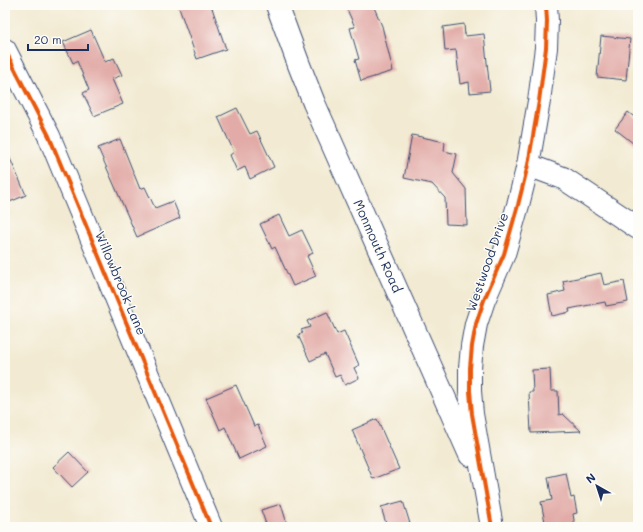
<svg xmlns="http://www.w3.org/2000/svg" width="643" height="532" font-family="Mali,sans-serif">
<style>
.building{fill:#e2aba7}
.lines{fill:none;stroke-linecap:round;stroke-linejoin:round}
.minor-casing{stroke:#3b4b6f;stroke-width:24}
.minor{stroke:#fff;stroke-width:22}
.cycleway-casing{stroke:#fdfcf7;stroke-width:6}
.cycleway{stroke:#e8590c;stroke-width:4}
.labels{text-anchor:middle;stroke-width:3;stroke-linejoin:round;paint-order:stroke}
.street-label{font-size:13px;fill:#1b2f5e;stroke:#fdfcf7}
</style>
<rect width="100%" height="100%" fill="#fdfcf7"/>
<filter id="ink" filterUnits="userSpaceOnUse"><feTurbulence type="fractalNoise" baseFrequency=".025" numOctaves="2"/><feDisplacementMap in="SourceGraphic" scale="8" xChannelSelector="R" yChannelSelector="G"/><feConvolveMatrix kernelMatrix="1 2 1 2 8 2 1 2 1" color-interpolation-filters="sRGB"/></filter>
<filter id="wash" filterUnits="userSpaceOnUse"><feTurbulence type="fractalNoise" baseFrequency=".012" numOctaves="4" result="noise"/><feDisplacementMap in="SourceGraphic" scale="16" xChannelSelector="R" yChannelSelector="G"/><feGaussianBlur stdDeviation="0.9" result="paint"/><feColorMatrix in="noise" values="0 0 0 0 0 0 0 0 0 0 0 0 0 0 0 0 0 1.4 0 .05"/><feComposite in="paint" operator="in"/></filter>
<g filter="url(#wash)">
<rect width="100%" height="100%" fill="#f2ead2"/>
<g id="blocks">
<path class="building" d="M178,5h33l15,44 -29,10z
M345,5h28l9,21 11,45 -32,10 -6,-21 4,-1 -9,-31 5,-1z
M464,24l1,12 19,-2 6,57 -20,2 -1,-11 -9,2 -4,-34 -11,1 -2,-24z
M91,30l14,32 9,-4 8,17 -10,4 11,25 -29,12 -11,-23 6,-3 -12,-29 -4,2 -10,-21z
M601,36l29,3 -4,41 -29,-3z
M237,108l13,26 7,-3 17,36 -24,12 -5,-12 -8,4 -7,-16 4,-3 -16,-35z
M628,112l10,8v27l-23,-18z
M412,135l33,7 -1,9 13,3 -4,19 13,16 1,36 -21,-1 -1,-26 -13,-14 -28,-6z
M120,139l20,50 5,-2 10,21 18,-7 7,17 -43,19 -39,-89z
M5,147l21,48 -21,9z
M279,215l10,21 13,-6 11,23 -6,3 9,20 -23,10 -18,-39 -3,2 -12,-25z
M601,273l3,12 20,-4 4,21 -22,4 -1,-4 -36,7 1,3 -18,4 -4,-21 17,-4 -2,-10z
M327,312l10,22 7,-3 15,34 -5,3 5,10 -14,7 -5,-10 -5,2 -10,-23 -15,7 -12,-26 5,-2 -2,-3 9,-3 -3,-6z
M550,369l1,22h7l1,24 4,-1 18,17 -50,2 -2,-41h4l-1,-22z
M236,385l18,41 4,-1 9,21 -28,13 -14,-32 -5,3 -14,-32z
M377,419l22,50 -26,10 -21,-49z
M69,452l19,20 -16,15 -19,-20z
M566,473l5,25 3,-1 3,16 -4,1 2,13h-29l-5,-25 11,-2 -4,-23z
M403,501l8,26h-24l-6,-20z
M281,504l7,23h-21l-6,-17z"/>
</g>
</g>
<g filter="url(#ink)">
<use href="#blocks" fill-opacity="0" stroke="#3b4b6f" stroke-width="1"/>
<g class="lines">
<g class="minor-casing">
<path id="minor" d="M277,5l22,60 15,38 156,352
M5,50l44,86 162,391
M528,165l35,13 75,50
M492,527l-20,-113 -2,-23v-23l2,-22 4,-22 8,-24 20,-46 14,-49 10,-40 11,-64 7,-53 1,-27 -1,-16"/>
</g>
<use href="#minor" class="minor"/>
<g class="cycleway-casing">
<path id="cycleway" d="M5,50l44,86 162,391
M492,527l-20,-113 -2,-23v-23l2,-22 4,-22 8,-24 20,-46 14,-49 10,-40 11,-64 7,-53 1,-27 -1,-16"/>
</g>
<use href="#cycleway" class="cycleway"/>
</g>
</g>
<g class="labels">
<g class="street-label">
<text transform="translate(378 246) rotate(66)" y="5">Monmouth Road</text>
<text transform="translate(487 262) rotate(-71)" y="5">Westwood Drive</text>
<text transform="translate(121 283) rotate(67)" y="5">Willowbrook Lane</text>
</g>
</g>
<rect width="643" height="532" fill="none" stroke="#fdfcf7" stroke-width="20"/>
<g transform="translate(597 486) rotate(321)" stroke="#fdfcf7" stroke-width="3" paint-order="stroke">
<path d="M0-3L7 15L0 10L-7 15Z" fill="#1b2f5e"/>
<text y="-6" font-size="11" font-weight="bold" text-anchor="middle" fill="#1b2f5e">N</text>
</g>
<path d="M28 44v6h60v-6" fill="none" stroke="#1b2f5e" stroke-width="2"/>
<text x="34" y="44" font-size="12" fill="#1b2f5e" stroke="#fdfcf7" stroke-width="3" paint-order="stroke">20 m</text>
</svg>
